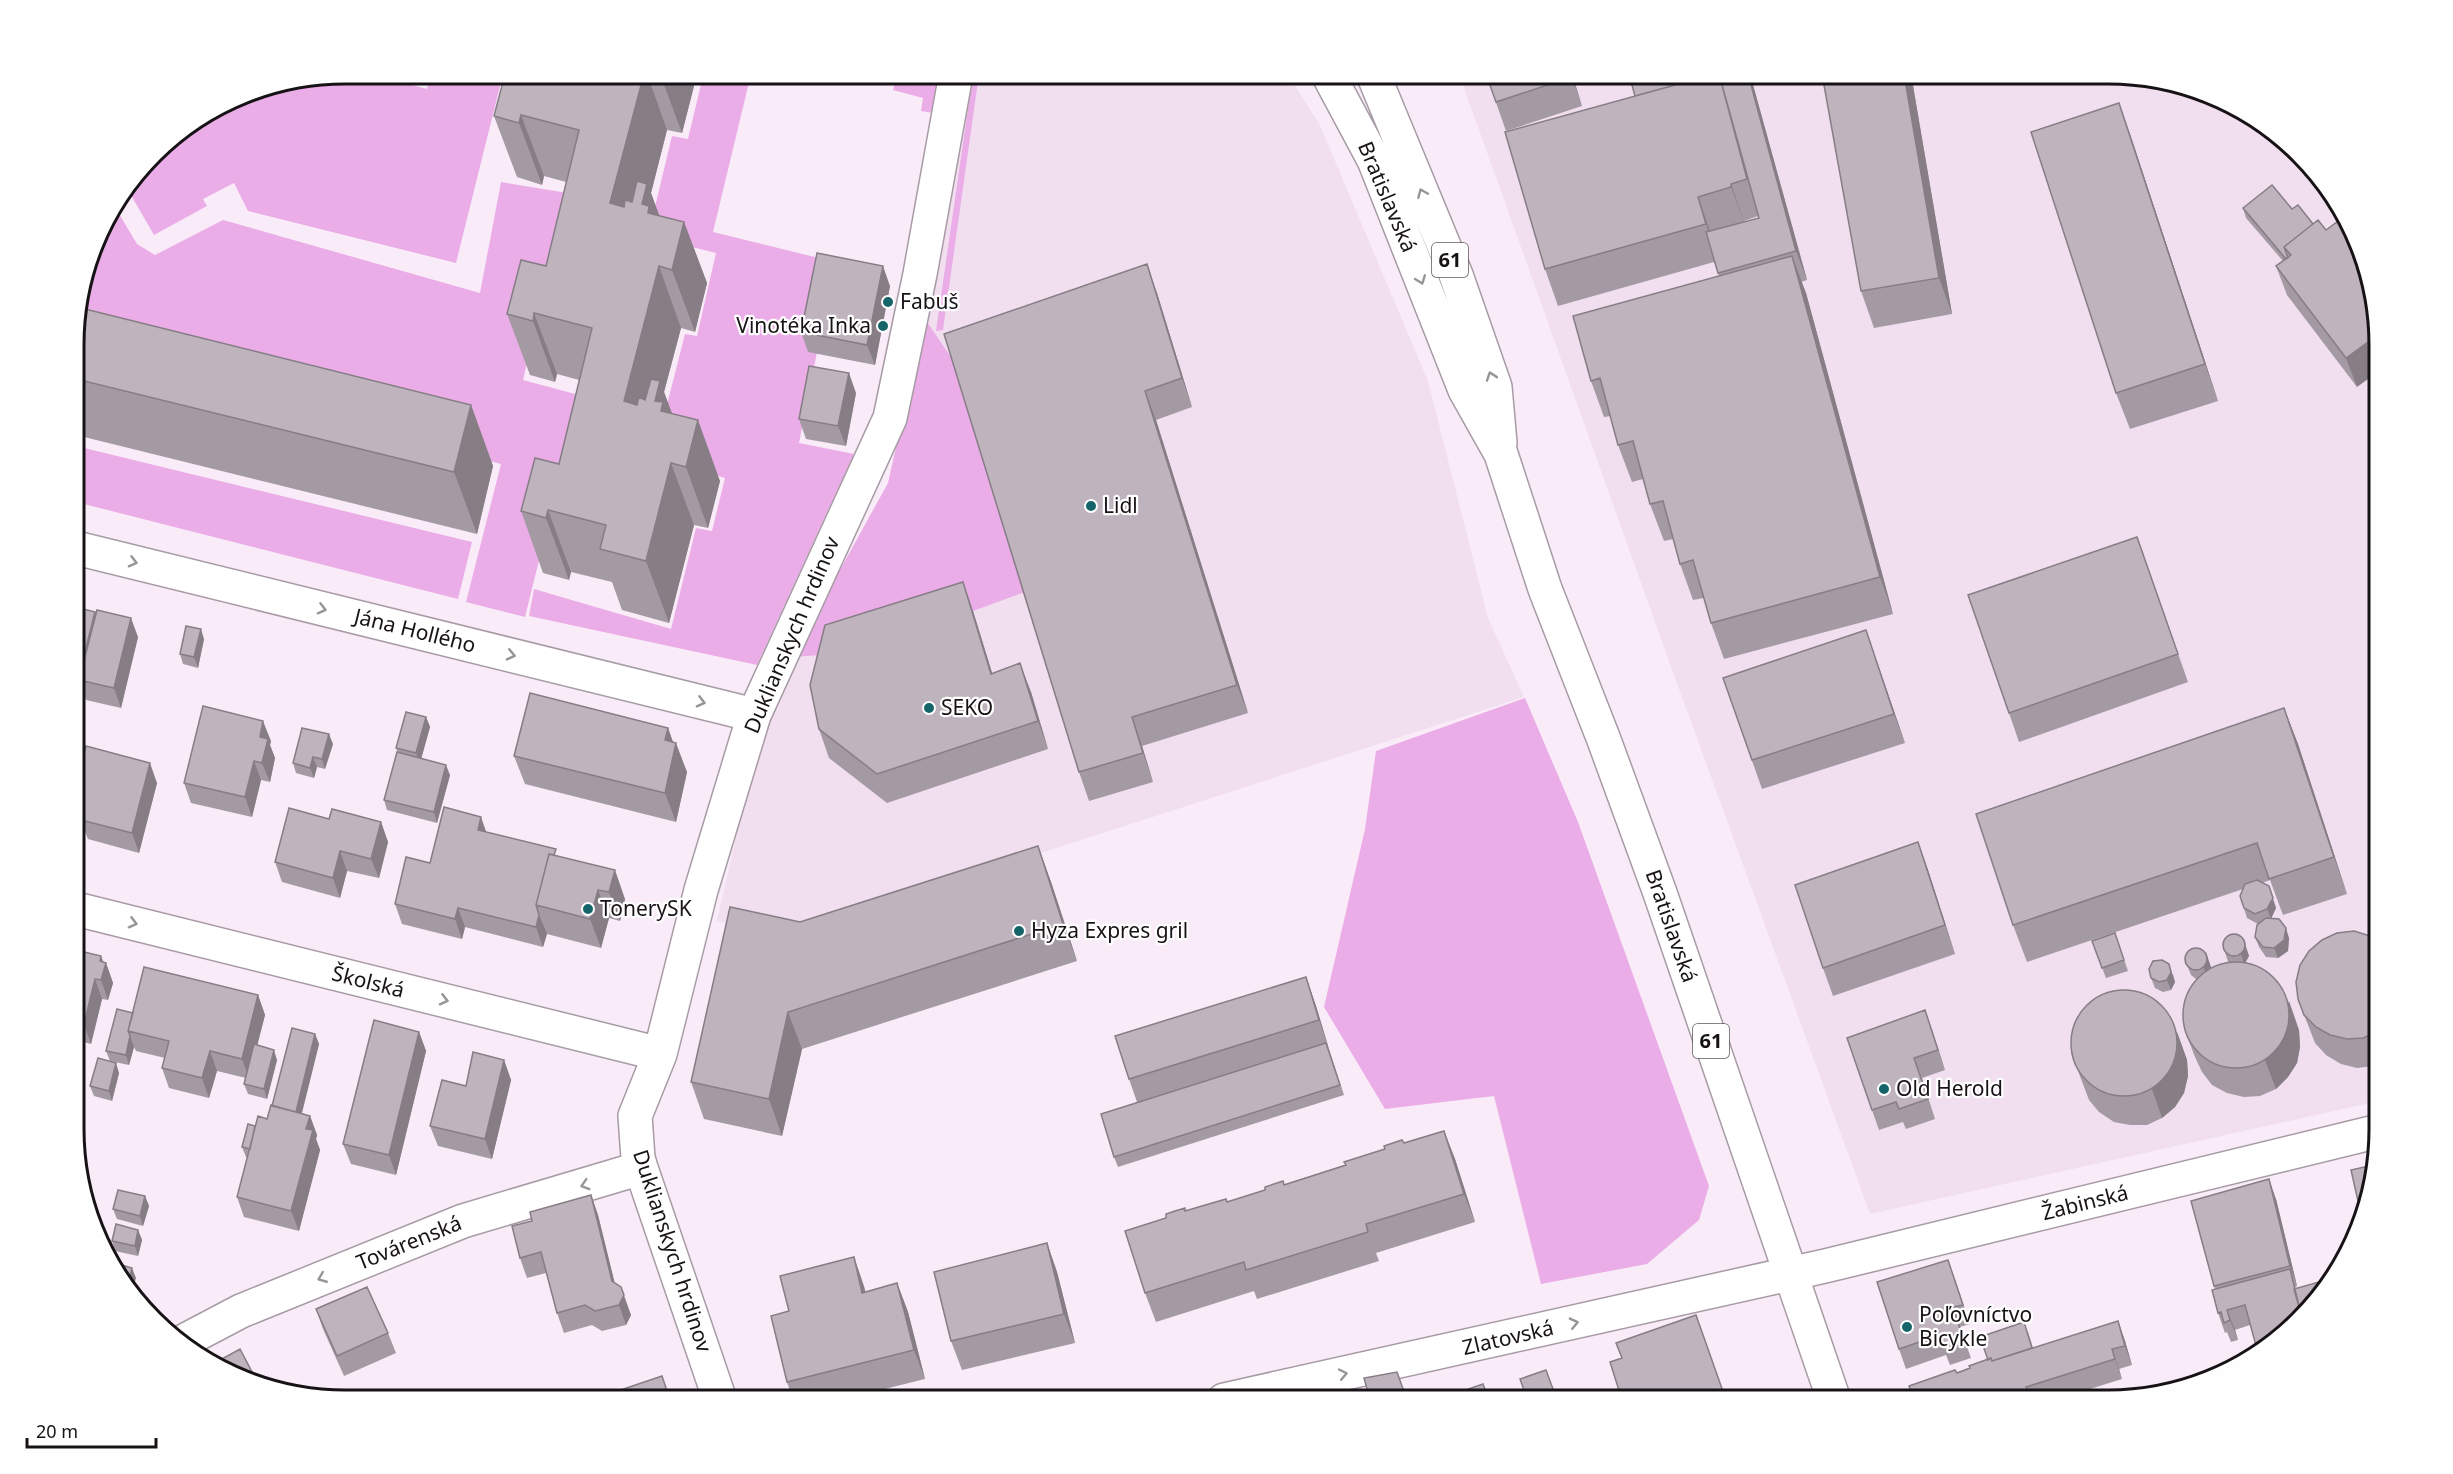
<svg xmlns="http://www.w3.org/2000/svg" width="2453" height="1474" font-family="'Noto Sans',sans-serif">
<style>
.built{fill:#f1deef}
.green{fill:#ebade7}
.lines{fill:none;stroke-linecap:round;stroke-linejoin:round}
.minor-casing{stroke:#a79ba5;stroke-width:36}
.major-casing{stroke:#a79ba5;stroke-width:36}
.minor{stroke:#fff;stroke-width:33}
.major{stroke:#fff;stroke-width:33}
.wall{fill:#a49aa3;fill-rule:evenodd}
.shaded-wall{fill:#867d85}
.building{fill:#bfb3be;stroke:#867d85;stroke-width:1.5}
.oneway{stroke:#979496}
.poi-dot{fill:#15646a;stroke:#fefefe;stroke-width:2}
.labels{text-anchor:middle;stroke-width:4.5;stroke-linejoin:round;paint-order:stroke}
.shield{fill:#fefefe;stroke:#5c595c;stroke-width:1.5}
.shield-label{font-size:20px;font-weight:bold;fill:#171216}
.street-label{font-size:21px;fill:#171216;stroke:#fefefe}
.poi-label{font-size:21px;fill:#171216;stroke:#fefefe;text-anchor:start}
.rim{fill:none;stroke:#171216;stroke-width:3}
</style>
<rect width="100%" height="100%" fill="#f9ecf8"/>
<path class="built" d="M968,74h319l32,49 109,258 60,237 36,79 -737,238 -70,-14 40,-175 35,-89 96,-174 37,-164z
M1459,74h649l70,9 66,27 56,43 43,56 36,118v774l-509,113 -196,-539z"/>
<path class="green" d="M345,74h27l55,15 4,-15h72l-47,189 -208,-52 -14,-28 -31,16 4,7 -53,29 -26,-45 38,-49 76,-47z
M664,74h87l-38,158 122,30 -36,181 55,11 -97,211 -228,-49 5,-27 137,40 25,-101 16,3 13,-53 -34,-10 -31,-36 25,-98 12,2 19,-83 -68,-17 24,-100 16,3 13,-55z
M897,74h37l4,6 -4,33 -13,-2 2,-13 -30,-8z
M973,74h6l-36,256 -7,1z
M501,182l91,15 -54,119 -15,64 82,22 -54,110 -26,105 -59,-15 35,-138 -425,-108v-46l26,-85 13,-18 22,37 18,11 68,-35 257,73z
M925,319l30,44 70,229 -52,19 -137,43 -44,3 96,-174z
M76,446l396,96 -14,57 -382,-97z
M1525,698l53,124 131,364 -10,34 -52,44 -106,20 -47,-188 -109,13 -61,-102 41,-178 11,-78z"/>
<g class="lines">
<g class="minor-casing">
<path id="minor" d="M76,548l678,167
M76,909l584,145
M184,1341l57,-30 222,-90 178,-53
M720,1400l-79,-232 -3,-10 -3,-42 25,-62 41,-164 53,-175 136,-297 30,-144 36,-200
M1224,1400l601,-134 554,-135"/>
</g>
<g class="major-casing">
<path id="major" d="M1328,74l46,86 91,230 36,64 44,135 59,151 56,153 174,507
M1373,74l83,201 39,112 5,56"/>
</g>
<use href="#minor" class="minor"/>
<use href="#major" class="major"/>
</g>
<path class="wall" d="M505,74h184l5,12 -12,47 -15,-3 -16,63 8,22 25,7 23,61 -12,49 -14,-4 -17,64 8,22 48,67 -12,47 -14,-3 -25,98 -47,-13 -10,-28 -41,-10 -2,8 -26,-7 -22,-62 38,-47 20,-84 -22,-6 -2,8 -25,-7 -23,-61 39,-48 20,-84 -22,-6 -2,9 -25,-8 -23,-61z
M1486,74h86l10,32 -76,25z
M1629,74h121l57,206 -6,2 5,11 87,321 -169,45 -13,-36 -7,-25 -11,2 -13,-36 -7,-25 -9,2 -14,-37 -7,-25 -11,3 -14,-37 -7,-29 -7,1 -13,-36 128,-105 -5,-14 -156,44 -13,-37 90,-173zM1758,216l1,2 -15,4v-1z
M1911,74l41,240 -78,14 -13,-37z
M2119,103l13,37 86,261 -88,28 -14,-36z
M2243,208l49,1 21,15 44,163 -70,-92 -11,-29 7,-5 -37,-43z
M890,286l-15,79 -67,-13 -7,-20z
M1157,293l35,114 -36,13 92,293 -106,33 11,36 -64,19 -10,-29z
M76,310l395,95 22,61 -16,68 -401,-99z
M856,393l-10,53 -40,-7 -7,-20z
M2137,537l51,145 -169,60 -10,-29z
M76,607l19,5 1,1 42,24 -17,71 -35,-8 -4,-12 -6,24z
M973,611l19,62 39,19 17,57 -161,54 -58,-45 -10,-29z
M204,639l-6,29 -15,-4 -3,-10z
M1876,659l29,84 -143,46 -39,-111z
M2284,708l14,36 49,150 -64,21 -13,-35 -8,3 14,25 -5,10 18,20 -1,13 -10,7 -12,-1 -7,-10 -4,-10 3,-13 -11,-6 -7,-22 3,-7 -216,73 -14,-37z
M426,717l4,10 -9,32 29,16 -13,48 -50,-13 -3,-10 14,-47 -2,-5z
M668,728l5,14 14,30 -11,50 -151,-38 -11,-28z
M2379,728v52l-9,-22z
M271,741l-1,4 5,13 -5,24 -9,-2 -9,37 -61,-14 -7,-20z
M333,744l-8,25 -8,-2 -3,11 -18,-5 -3,-10z
M157,783l-18,70 -51,-14 -6,-15 -3,-1 -3,-7v-30z
M381,822l7,20 -9,36 -32,-7 -7,27 -58,-16 -7,-20z
M486,832l72,24 67,43 -5,22 -11,-3 -8,30 -54,-14 -4,13 -78,-20 -3,12 -60,-15 -7,-20 35,-41z
M1918,842l10,28 27,84 -122,42 -10,-28z
M1038,846l13,36 26,79 -275,88 -20,87 -78,-17 -13,-37 109,-160z
M2115,933l13,38 -22,7 -14,-37z
M2243,938l6,18 -3,6 53,68 1,17 -3,16 -9,14 -12,12 -16,7 -16,1 -17,-4 -15,-8 -10,-13 -7,-15 -11,-29 12,-49 -5,-4 -4,-10 22,-3 2,6 17,-6 -3,-10z
M2379,941v123l-5,2 -17,2 -16,-4 -15,-9 -11,-12 -17,-44z
M76,950l30,13 7,20 -5,17 -6,-1 -11,45 -15,-4z
M2173,974l2,8 -4,8 -8,2 -8,-4 -4,-10z
M1306,977l10,29 13,43 15,46 -226,72 -4,-10 23,-55 -8,-23z
M258,995l7,20 -8,30 20,15 -10,39 -19,-5 -4,-10 2,-6 -29,-7 -8,27 -40,-10 -7,-20 3,-10 -29,-7 -2,-4 -5,18 -19,-4 -4,-10 27,-38z
M1932,1030l13,40 -23,8 13,41 -29,10 -3,-7 -24,8 -7,-20z
M419,1032l7,19 -30,124 -45,-11 -8,-20z
M2177,1032l10,28 1,16 -4,17 -9,14 -13,11 -15,7h-17l-16,-3 -15,-10 -10,-12 -17,-45z
M315,1034l4,10 -17,69 8,3 7,19 -1,4 4,11 -21,81 -55,-14 -7,-20 10,-40h-1l-4,-10 25,-28 5,-13z
M504,1060l7,20 -19,79 -54,-13 -8,-20 36,-40z
M119,1073l-7,28 -18,-5 -4,-10z
M1444,1131l11,28 20,63 -99,31 3,8 -122,38 -3,-8 -98,31 -11,-29 21,-75 20,-7 41,-9 58,-18 60,-19 59,-22z
M591,1195l7,20 16,67 17,33 -5,10 -24,6 -10,-6 -28,8 -7,-20 -11,-40 -19,5 -7,-20 12,-37z
M145,1196l4,10 -6,20 -26,-7 -4,-10z
M2276,1199l21,87 -47,39 -15,5 3,10 -7,2 -4,-10 -2,1 -7,-20 -3,-24 -1,-3z
M138,1230l4,10 -4,16 -23,-5 -3,-10z
M1047,1243l10,29 18,71 -113,27 -11,-29z
M854,1257l11,35 32,-9 11,29 17,67 -85,21h-47l-6,-18 2,-71z
M1955,1279l15,45 -10,3 11,31 -21,7 -4,-10 -40,14 -7,-20z
M316,1309l72,24 8,20 -52,23 -21,-47z
M2118,1321l7,20 7,24 -13,4 3,10 -67,21h-141l43,-27 13,-5 18,-8 40,-28 5,16z"/>
<path class="shaded-wall" d="M644,74h3l20,56 -16,63 19,52 -60,-42z
M660,74h29l5,12 -12,47z
M1571,74h1l10,32z
M1748,74h2l57,206 -11,-29z
M1904,74h7l41,240 -13,-36z
M2119,103l13,37 86,261 -13,-37z
M521,115l23,61 -2,9 -23,-62z
M1731,184l13,37 1,3 -14,-37z
M1698,197l13,37 8,27 -13,-37z
M684,222l23,61 -12,49 -23,-62z
M1792,256l14,37 87,321 -13,-37z
M1147,264l10,29 35,114 -10,-29z
M659,266l22,62 -17,64 19,51 -59,-42z
M883,266l7,20 -15,79 -8,-20z
M534,313l23,61 -2,8 -22,-61z
M2379,334v37l-22,16 -11,-29z
M849,373l7,20 -10,53 -8,-20z
M1145,391l11,29 92,293 -11,-28z
M471,405l22,61 -16,68 -23,-62z
M698,420l22,61 -12,47 -22,-61z
M671,463l23,62 -25,98 -23,-62z
M548,510l23,62 -2,8 -23,-62z
M963,582l10,29 28,91 -10,-28z
M95,612l4,10 -20,58 3,8 -6,24v-25z
M131,618l7,19 -17,71 -7,-20z
M201,629l3,10 -6,29 -4,-11z
M1866,630l10,29 29,84 -11,-29z
M1020,663l11,29 17,57 -10,-28z
M2284,708l14,36 49,150 -13,-37z
M426,717l4,10 -10,36 -4,-10z
M1132,717l10,29 11,36 -10,-29z
M263,721l8,20 -1,4 5,13 -5,24 -8,-19 -2,-26z
M668,728l7,20 1,-5 11,29 -11,50 -11,-29v-53z
M329,734l4,10 -8,25 -3,-10z
M313,757l4,10 -3,11 -4,-10z
M254,761l7,19 -9,37 -7,-20z
M150,763l7,20 -18,70 -7,-20z
M446,765l4,10 -13,48 -3,-11z
M481,817l7,20 -10,-7z
M381,822l7,20 -9,36 -8,-19z
M1918,842l10,28 27,84 -10,-29z
M1038,846l13,36 26,79 -14,-37z
M340,851l7,20 -7,27 -7,-20z
M615,870l10,29 -5,22 -11,-29z
M2269,886l7,22 -5,11 -4,-10z
M598,890l11,28 -8,30 -11,-29z
M458,908l7,19 -3,12 -7,-20z
M539,915l8,19 -4,13 -7,-20z
M2286,928l3,10 -1,13 -10,7 -4,-10z
M2243,938l6,18 -5,8 -3,-10z
M2206,952l6,18 -5,8 -3,-10z
M101,956l4,10 1,-3 7,20 -5,17 -7,-20 -1,-19z
M2169,964l6,18 -4,8 -4,-10z
M1306,977l10,29 13,43 -10,-29z
M95,979l7,20 -11,45 -7,-20z
M258,995l7,20 -16,63 -7,-19z
M2289,1001l10,29 1,17 -3,16 -9,14 -12,12 -11,-29z
M1925,1010l7,20 13,40 -7,-20z
M788,1012l14,37 -20,87 -13,-37z
M419,1032l7,19 -30,124 -7,-20z
M2177,1032l10,28 1,16 -4,17 -9,14 -13,11 -10,-29z
M315,1034l4,10 -20,80 -4,-10z
M130,1036l4,11 -5,18 -3,-10z
M274,1050l3,10 -10,39 -3,-10z
M210,1051l7,20 -8,27 -7,-20z
M504,1060l7,20 -19,79 -7,-20z
M116,1063l3,10 -7,28 -3,-10z
M310,1116l7,19 -1,4 4,11 -21,81 -8,-20 15,-82z
M1444,1131l11,28 20,63 -11,-28z
M2269,1179l7,20 21,87 -7,-20z
M591,1195l7,20 21,85 -7,-19z
M145,1196l4,10 -6,20 -3,-10z
M138,1230l4,10 -4,16 -3,-10z
M1047,1243l10,29 18,71 -11,-29z
M854,1257l10,29 9,35 -11,-28z
M132,1268l4,10 -4,14 -5,-5z
M897,1283l11,29 17,67 -11,-29z
M621,1287l10,28 -5,10 -7,-20z
M2227,1310l8,20 3,10 -8,-20z
M2118,1321l7,20 7,24 -7,-19z
M2112,1349l7,20 3,10 -7,-20z"/>
<path class="building" d="M505,74h139l-34,129 14,4 1,-7 7,2 5,-21 10,3 -5,20 7,2 -1,7 36,9 -12,48 -13,-4 -35,135 13,4 2,-8 6,3 6,-21 9,2 -5,20 8,1 -2,9 37,9 -12,47 -15,-4 -25,98 -46,-12 6,-24 -58,-15 -2,8 -25,-7 14,-53 24,6 33,-136 -58,-15 -1,8 -26,-7 14,-54 25,6 33,-136 -58,-15 -2,8 -25,-7z
M1486,74h85l1,3 -76,25z
M1629,74h86l-80,22z
M1715,74h4l28,105 -16,5v3l-33,10 8,27 -161,45 -40,-137z
M1719,74h29l48,177 -78,22 -12,-41 53,-14z
M1822,74h82l35,204 -78,13z
M2119,103l86,261 -89,29 -85,-261z
M2272,185l20,24 6,-4 15,19 -29,23 4,11 -2,1 -43,-51z
M2345,216l34,111v7l-33,24 -70,-92 15,-11 -7,-8 34,-27 8,10z
M817,253l66,13 -16,79 -66,-13z
M1792,256l88,321 -169,46 -18,-63 -13,4 -17,-63 -13,3 -17,-63 -15,4 -18,-67 -9,3 -18,-65z
M1147,264l35,114 -37,13 92,294 -105,32 11,36 -64,19 -135,-438z
M77,307l394,98 -17,67 -378,-93v-69z
M809,366l40,7 -11,53 -39,-7z
M2137,537l41,117 -169,59 -41,-118z
M963,582l28,92 29,-11 18,58 -161,53 -58,-45 -9,-44 15,-60z
M76,607l19,5 -19,75z
M97,610l34,8 -17,70 -35,-8z
M186,626l15,3 -7,28 -14,-3z
M1866,630l28,84 -142,46 -29,-82z
M530,693l138,35 -3,12 11,3 -11,50 -151,-37z
M203,706l60,15 -3,16 8,2 -6,24 -8,-2 -9,36 -61,-14z
M2284,708l50,149 -65,22 -12,-36 -244,82 -37,-111z
M406,712l20,5 -10,36 -20,-5z
M302,728l27,6 -7,25 -9,-2 -3,11 -17,-5z
M2379,728v42l-3,-3 -6,-9v-12l3,-11z
M86,746l64,17 -18,70 -51,-13 3,-14 -8,-2v-18z
M397,752l49,13 -12,47 -50,-12z
M444,807l37,10 -3,13 78,19 -2,6 -5,-1 -13,51 3,10 -3,12 -78,-19 -3,11 -60,-15 11,-47 24,6z
M289,808l40,11 3,-10 49,13 -10,37 -31,-8 -7,27 -58,-16z
M1918,842l27,83 -122,43 -28,-83z
M1038,846l25,78 -275,88 -19,87 -78,-17 39,-175 70,15z
M549,854l66,16 -6,22 -11,-2 -8,29 -54,-14z
M2257,880l12,6 4,12 -6,11 -12,5 -11,-6 -4,-12 5,-12z
M2266,918l13,1 7,9 -2,12 -10,8 -11,-1 -8,-10 2,-12z
M2354,931l16,5 9,5v90l-16,7 -16,1 -17,-4 -14,-8 -12,-12 -6,-16 -2,-17 4,-17 9,-14 13,-11 15,-7z
M2115,933l9,27 -22,8 -10,-27z
M2223 945a11 11 0 1 1 22 0a11 11 0 1 1-22 0Z
M2185 959a11 11 0 1 1 22 0a11 11 0 1 1-22 0Z
M76,950l25,6 -1,5 6,2 -5,17 -6,-1 -11,45 -8,-2z
M2162,960l7,4 2,8 -4,8 -8,2 -8,-4 -2,-9 4,-8z
M2183 1015a53 53 0 1 1 106 0a53 53 0 1 1-106 0Z
M144,967l114,28 -16,64 -32,-8 -8,27 -40,-10 7,-27 -41,-10z
M1306,977l13,43 -190,59 -14,-43z
M2071 1043a53 53 0 1 1 106 0a53 53 0 1 1-106 0Z
M117,1009l16,4 -5,18 2,5 -4,19 -20,-4z
M1925,1010l13,40 -24,8 14,41 -29,10 -3,-7 -24,8 -25,-72z
M374,1020l45,12 -30,123 -46,-11z
M292,1028l23,6 -19,78 -24,-6z
M1326,1043l14,42 -226,72 -13,-43z
M254,1044l20,6 -10,39 -20,-5z
M473,1052l31,8 -19,79 -55,-13 12,-46 24,6z
M98,1058l18,5 -7,28 -19,-5z
M271,1105l39,11 -4,13 7,1 -22,81 -54,-14 21,-81 9,3z
M248,1124l7,2 -5,23 -8,-2z
M1444,1131l20,63 -98,30 2,8 -122,38 -2,-8 -99,31 -20,-62 41,-13v-4l9,-3 10,-3v3l41,-12 1,3 38,-12v-3l18,-6 1,4 62,-20 -2,-3 41,-13 -1,-3 18,-6 2,3z
M2373,1165l-13,45 -9,-40z
M2269,1179l21,87 -76,20 -23,-85z
M118,1190l27,6 -5,20 -27,-7z
M591,1195l21,86 9,6 3,8 -5,10 -24,6 -10,-6 -28,8 -16,-61 -21,6 -8,-32 20,-5 -2,-9z
M116,1224l22,6 -3,16 -23,-5z
M1047,1243l17,71 -113,27 -17,-69z
M854,1257l8,36 35,-10 17,67 -127,32 -16,-66 18,-5 -9,-35z
M1948,1260l15,45 -10,2 10,31 -20,7 -3,-10 -41,14 -22,-67z
M115,1263l17,5 -5,19 -8,-8 -5,-13z
M2290,1269l12,49 -2,3 -42,32 -13,-48 -18,5 3,10 -6,3 -3,-11 -3,1 -6,-23z
M2333,1278l-31,40 -8,-29z
M367,1287l21,46 -51,23 -21,-47z
M1696,1315l30,85h-104l-12,-38 12,-4 -6,-15z
M2118,1321l7,25 -13,3 3,10 -89,28 2,4 -17,5 1,4h-98l-5,-14 46,-16 2,3 13,-5 -1,-2 22,-8 1,3z
M2024,1322l8,26 -40,13 -1,-3 -3,2 -8,-23z
M240,1349l19,36 -48,-20z
M1546,1370l11,30h-52l5,-3 10,2 6,-3 -6,-17z
M1397,1372l10,28h-37l-6,-22z
M662,1376l8,24h-62l-2,-5z
M1483,1384l6,16h-30l-2,-7z"/>
<defs><path id="oneway-chevron" d="M-2-3.5L2.5 0L-2 3.5" fill="none" stroke-width="1.6" stroke-linecap="round" stroke-linejoin="round" transform="scale(1.5)"/></defs>
<g class="oneway">
<use href="#oneway-chevron" transform="translate(1422 193) rotate(-113)"/>
<use href="#oneway-chevron" transform="translate(1421 280) rotate(69)"/>
<use href="#oneway-chevron" transform="translate(1491 376) rotate(-109)"/>
<use href="#oneway-chevron" transform="translate(133 562) rotate(14)"/>
<use href="#oneway-chevron" transform="translate(322 609) rotate(14)"/>
<use href="#oneway-chevron" transform="translate(511 655) rotate(13)"/>
<use href="#oneway-chevron" transform="translate(701 702) rotate(14)"/>
<use href="#oneway-chevron" transform="translate(133 923) rotate(14)"/>
<use href="#oneway-chevron" transform="translate(444 1000) rotate(14)"/>
<use href="#oneway-chevron" transform="translate(585 1185) rotate(163)"/>
<use href="#oneway-chevron" transform="translate(322 1278) rotate(158)"/>
<use href="#oneway-chevron" transform="translate(1574 1323) rotate(-13)"/>
<use href="#oneway-chevron" transform="translate(1343 1374) rotate(-12)"/>
</g>
<g class="poi-dot">
<circle cx="888" cy="302" r="6"/>
<circle cx="883" cy="326" r="6"/>
<circle cx="1091" cy="506" r="6"/>
<circle cx="929" cy="708" r="6"/>
<circle cx="588" cy="909" r="6"/>
<circle cx="1019" cy="931" r="6"/>
<circle cx="1884" cy="1089" r="6"/>
<circle cx="1907" cy="1327" r="6"/>
</g>
<g class="labels">
<g class="shield">
<rect x="1432" y="243" width="36" height="34" rx="4.5"/>
<rect x="1693" y="1024" width="36" height="34" rx="4.5"/>
</g>
<g class="shield-label">
<text x="1450" y="267">61</text>
<text x="1711" y="1048">61</text>
</g>
<g class="street-label">
<text transform="translate(1387 197) rotate(67)" y="7">Bratislavská</text>
<text transform="translate(415 631) rotate(14)" y="7">Jána Hollého</text>
<text transform="translate(792 635) rotate(-67)" y="7">Duklianskych hrdinov</text>
<text transform="translate(1671 926) rotate(71)" y="7">Bratislavská</text>
<text transform="translate(368 982) rotate(14)" y="7">Školská</text>
<text transform="translate(2085 1203) rotate(-14)" y="7">Žabinská</text>
<text transform="translate(409 1243) rotate(-22)" y="7">Továrenská</text>
<text transform="translate(672 1251) rotate(72)" y="7">Duklianskych hrdinov</text>
<text transform="translate(1508 1338) rotate(-13)" y="7">Zlatovská</text>
</g>
<g class="poi-label">
<text x="900" y="309">Fabuš</text>
<text x="871" y="333" text-anchor="end">Vinotéka Inka</text>
<text x="1103" y="513">Lidl</text>
<text x="941" y="715">SEKO</text>
<text x="600" y="916">TonerySK</text>
<text x="1031" y="938">Hyza Expres gril</text>
<text x="1896" y="1096">Old Herold</text>
<text x="1919" y="1322">Poľovníctvo<tspan x="1919" dy="24">Bicykle</tspan></text>
</g>
</g>
<path d="M0 0H2453V1474H0ZM345 84H2108A261 261 0 0 1 2369 345V1129A261 261 0 0 1 2108 1390H345A261 261 0 0 1 84 1129V345A261 261 0 0 1 345 84Z" fill="#fefefe" fill-rule="evenodd"/>
<path class="rim" d="M345 84H2108A261 261 0 0 1 2369 345V1129A261 261 0 0 1 2108 1390H345A261 261 0 0 1 84 1129V345A261 261 0 0 1 345 84Z"/>
<path d="M27 1438v9h129v-9" fill="none" stroke="#171216" stroke-width="3"/>
<text x="36" y="1438" font-size="18" fill="#171216" stroke="#fefefe" stroke-width="4.5" paint-order="stroke">20 m</text>
</svg>
